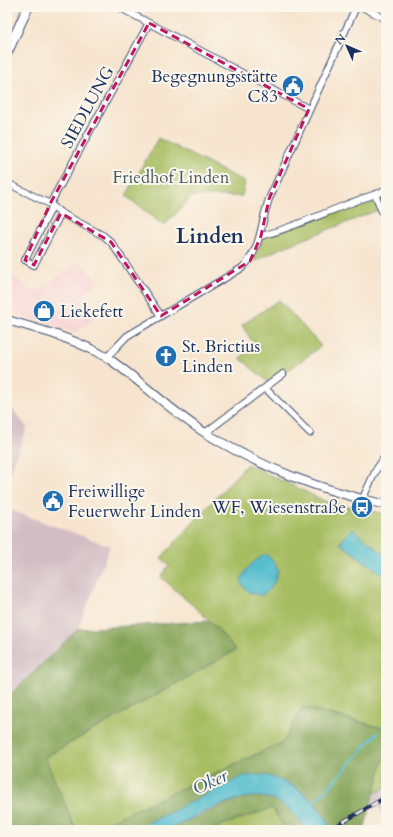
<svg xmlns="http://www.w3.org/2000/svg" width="393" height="837" font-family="Cardo,serif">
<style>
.built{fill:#f7cfd0}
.industrial{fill:#d2bdc5}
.green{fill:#a7bd62;stroke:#617660}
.forest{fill:#85a458;stroke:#506a5b}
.water{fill:#51bccd;stroke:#367696}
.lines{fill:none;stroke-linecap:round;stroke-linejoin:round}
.stream{stroke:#51bccd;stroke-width:2.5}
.minor-casing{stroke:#3c4a6f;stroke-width:8}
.tertiary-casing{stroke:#3c4a6f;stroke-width:10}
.secondary-casing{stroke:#3c4a6f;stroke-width:11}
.minor{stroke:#fff;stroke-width:6}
.tertiary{stroke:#fff;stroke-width:8}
.secondary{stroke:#fff;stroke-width:9}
.rail-casing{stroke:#1b2f5e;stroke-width:4}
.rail{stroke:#fbf7ec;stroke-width:2.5;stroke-dasharray:8;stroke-linecap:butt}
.marked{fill:none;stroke:#c2185b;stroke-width:3;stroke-dasharray:8 5;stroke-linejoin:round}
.labels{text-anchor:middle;stroke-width:4;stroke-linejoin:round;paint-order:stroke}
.poi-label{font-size:17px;fill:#1b2f5e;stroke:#fbf7ec;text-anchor:start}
.street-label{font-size:17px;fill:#1b2f5e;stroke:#fbf7ec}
.park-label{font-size:17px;fill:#455a5f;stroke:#fbf7ec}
.water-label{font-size:18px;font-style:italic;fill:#2b597f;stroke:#fbf7ec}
.district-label{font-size:21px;font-weight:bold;fill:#1b2f5e;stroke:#fbf7ec}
</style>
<rect width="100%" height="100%" fill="#fbf7ec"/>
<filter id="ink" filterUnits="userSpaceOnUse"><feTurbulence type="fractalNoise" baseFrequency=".025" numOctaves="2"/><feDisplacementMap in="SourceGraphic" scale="8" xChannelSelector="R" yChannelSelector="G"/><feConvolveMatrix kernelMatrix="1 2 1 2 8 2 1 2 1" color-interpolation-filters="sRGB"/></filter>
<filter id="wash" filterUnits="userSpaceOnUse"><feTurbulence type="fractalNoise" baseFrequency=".012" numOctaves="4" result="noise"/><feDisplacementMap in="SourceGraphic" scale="16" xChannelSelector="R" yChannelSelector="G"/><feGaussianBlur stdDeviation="0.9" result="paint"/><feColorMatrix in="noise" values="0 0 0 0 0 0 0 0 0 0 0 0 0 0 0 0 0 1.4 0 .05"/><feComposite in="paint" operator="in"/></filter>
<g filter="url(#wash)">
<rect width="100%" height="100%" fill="#f6e4ce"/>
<path class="built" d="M80,260l17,21 -17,18 14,19 -17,15 -70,-21v-39l29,19z"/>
<path class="industrial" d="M7,401l20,27 -20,53z
M7,509l103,37 -32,83 -71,69z
M386,787v26l-3,2 -5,-9 -41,24h-13l51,-29 -3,-6z"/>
<path class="green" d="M158,138l87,44 -3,14h-49l-29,30 -38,-30z
M386,191v16l-107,42 -21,11 -8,1 11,-25z
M279,300l42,46 -51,38 -30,-26 15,-12 -13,-21z
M247,464l80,38 59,12v42l-34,-27 -12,14 46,34v152l-83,-22 -20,35 -192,88h-15l-31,-73 191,-107 -26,-29 -49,-44 8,-12 -8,-7z
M386,750v37l-14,8z
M272,808l14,22h-78z"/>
<path class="forest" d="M210,621l26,29 -191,107 31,73h-69v-132l71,-69z
M303,707l83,22v21l-22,80h-32c-13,-25 -24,-36 -49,-50l-149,50h-43l192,-88z
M250,795c29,3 41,9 56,35h-20l-14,-22 -64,22h-41l66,-29z"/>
<path class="water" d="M352,529l34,27v21l-46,-34z
M266,554l8,9 4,7c-3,12 -6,19 -16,25 -12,-1 -18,-3 -21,-15 6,-13 13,-19 25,-26z
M265,775c30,9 51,23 65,52l-6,3h-18c-32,-53 -71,-32 -117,-11 -7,3 -14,8 -22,11 -9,2 -23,0 -33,0l110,-54z"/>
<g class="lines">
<path class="stream" d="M383,726l3,-3
M312,802l13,-10 52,-59"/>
</g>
</g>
<g filter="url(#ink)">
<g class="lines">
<g class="minor-casing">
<path id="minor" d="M119,7l190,102
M362,7l24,12
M7,183l43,21 11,9 43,23 7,6 50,74
M375,194l11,27
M50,204l99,-181
M52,207l-27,53 9,5 27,-52
M261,236c43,-11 82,-33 125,-45
M106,358l21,-22 115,-68c20,-19 18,-44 27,-69l87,-192
M265,388l45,45
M205,433l78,-59
M362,500l14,-30 10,-15"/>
</g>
<g class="tertiary-casing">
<path id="tertiary" d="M7,320c34,10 69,19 99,37 35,23 65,55 101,77 57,35 114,56 179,71"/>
</g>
<g class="secondary-casing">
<path id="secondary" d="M7,53l21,-46"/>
</g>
<use href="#minor" class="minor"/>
<use href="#tertiary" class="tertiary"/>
<use href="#secondary" class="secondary"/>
<g class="rail-casing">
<path id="rail" d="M329,830l57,-33"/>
</g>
<use href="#rail" class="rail"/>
</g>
</g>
<path class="marked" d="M149,23l160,86 -40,90 -8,37 -11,25 -89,55 -50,-74 -50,-29 -27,52 -9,-5 25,-56z"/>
<defs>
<g id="civic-disc" transform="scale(1.15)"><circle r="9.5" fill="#1f6fb2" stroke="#fbf7ec"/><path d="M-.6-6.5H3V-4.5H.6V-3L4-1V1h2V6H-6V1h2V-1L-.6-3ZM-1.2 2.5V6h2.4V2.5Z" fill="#fff"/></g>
<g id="shop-disc" transform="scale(1.15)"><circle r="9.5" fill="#1f6fb2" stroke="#fbf7ec"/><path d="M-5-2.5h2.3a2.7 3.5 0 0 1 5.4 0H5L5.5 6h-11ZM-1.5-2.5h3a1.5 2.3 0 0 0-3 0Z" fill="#fff"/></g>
<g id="church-disc" transform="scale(1.15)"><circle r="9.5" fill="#1f6fb2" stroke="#fbf7ec"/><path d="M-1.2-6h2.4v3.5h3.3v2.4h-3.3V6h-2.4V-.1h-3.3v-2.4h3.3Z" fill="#fff"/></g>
<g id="bus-disc" transform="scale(1.15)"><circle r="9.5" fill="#1f6fb2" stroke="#fbf7ec"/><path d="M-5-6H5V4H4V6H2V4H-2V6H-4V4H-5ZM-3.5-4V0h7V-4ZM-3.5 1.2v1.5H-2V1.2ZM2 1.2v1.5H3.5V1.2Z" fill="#fff"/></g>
</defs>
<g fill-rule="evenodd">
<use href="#civic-disc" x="293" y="86"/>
<use href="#shop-disc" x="44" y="311"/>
<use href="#church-disc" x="166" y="356"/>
<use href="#civic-disc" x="53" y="501"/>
<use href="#bus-disc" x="362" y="507"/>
</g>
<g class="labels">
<g class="poi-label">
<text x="278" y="82" text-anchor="end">Begegnungsstätte<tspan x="278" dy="20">C83</tspan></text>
<text x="60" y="317">Liekefett</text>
<text x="182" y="352">St. Brictius<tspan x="182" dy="20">Linden</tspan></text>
<text x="68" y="497">Freiwillige<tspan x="68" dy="20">Feuerwehr Linden</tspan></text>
<text x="346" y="513" text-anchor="end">WF, Wiesenstraße</text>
</g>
<g class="street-label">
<text transform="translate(87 107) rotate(-61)" y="6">SIEDLUNG</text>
</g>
<g class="park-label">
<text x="171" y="183">Friedhof Linden</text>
</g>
<g class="water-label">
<text transform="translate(210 782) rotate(-25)" y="6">Oker</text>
</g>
<g class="district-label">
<text x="210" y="243">Linden</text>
</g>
</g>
<rect width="393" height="837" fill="none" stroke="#fbf7ec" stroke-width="24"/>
<g transform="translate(347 46) rotate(315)" stroke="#fbf7ec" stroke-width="3" paint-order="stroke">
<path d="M0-3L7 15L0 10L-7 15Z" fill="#1b2f5e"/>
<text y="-6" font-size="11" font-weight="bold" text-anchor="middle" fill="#1b2f5e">N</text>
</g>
</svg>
